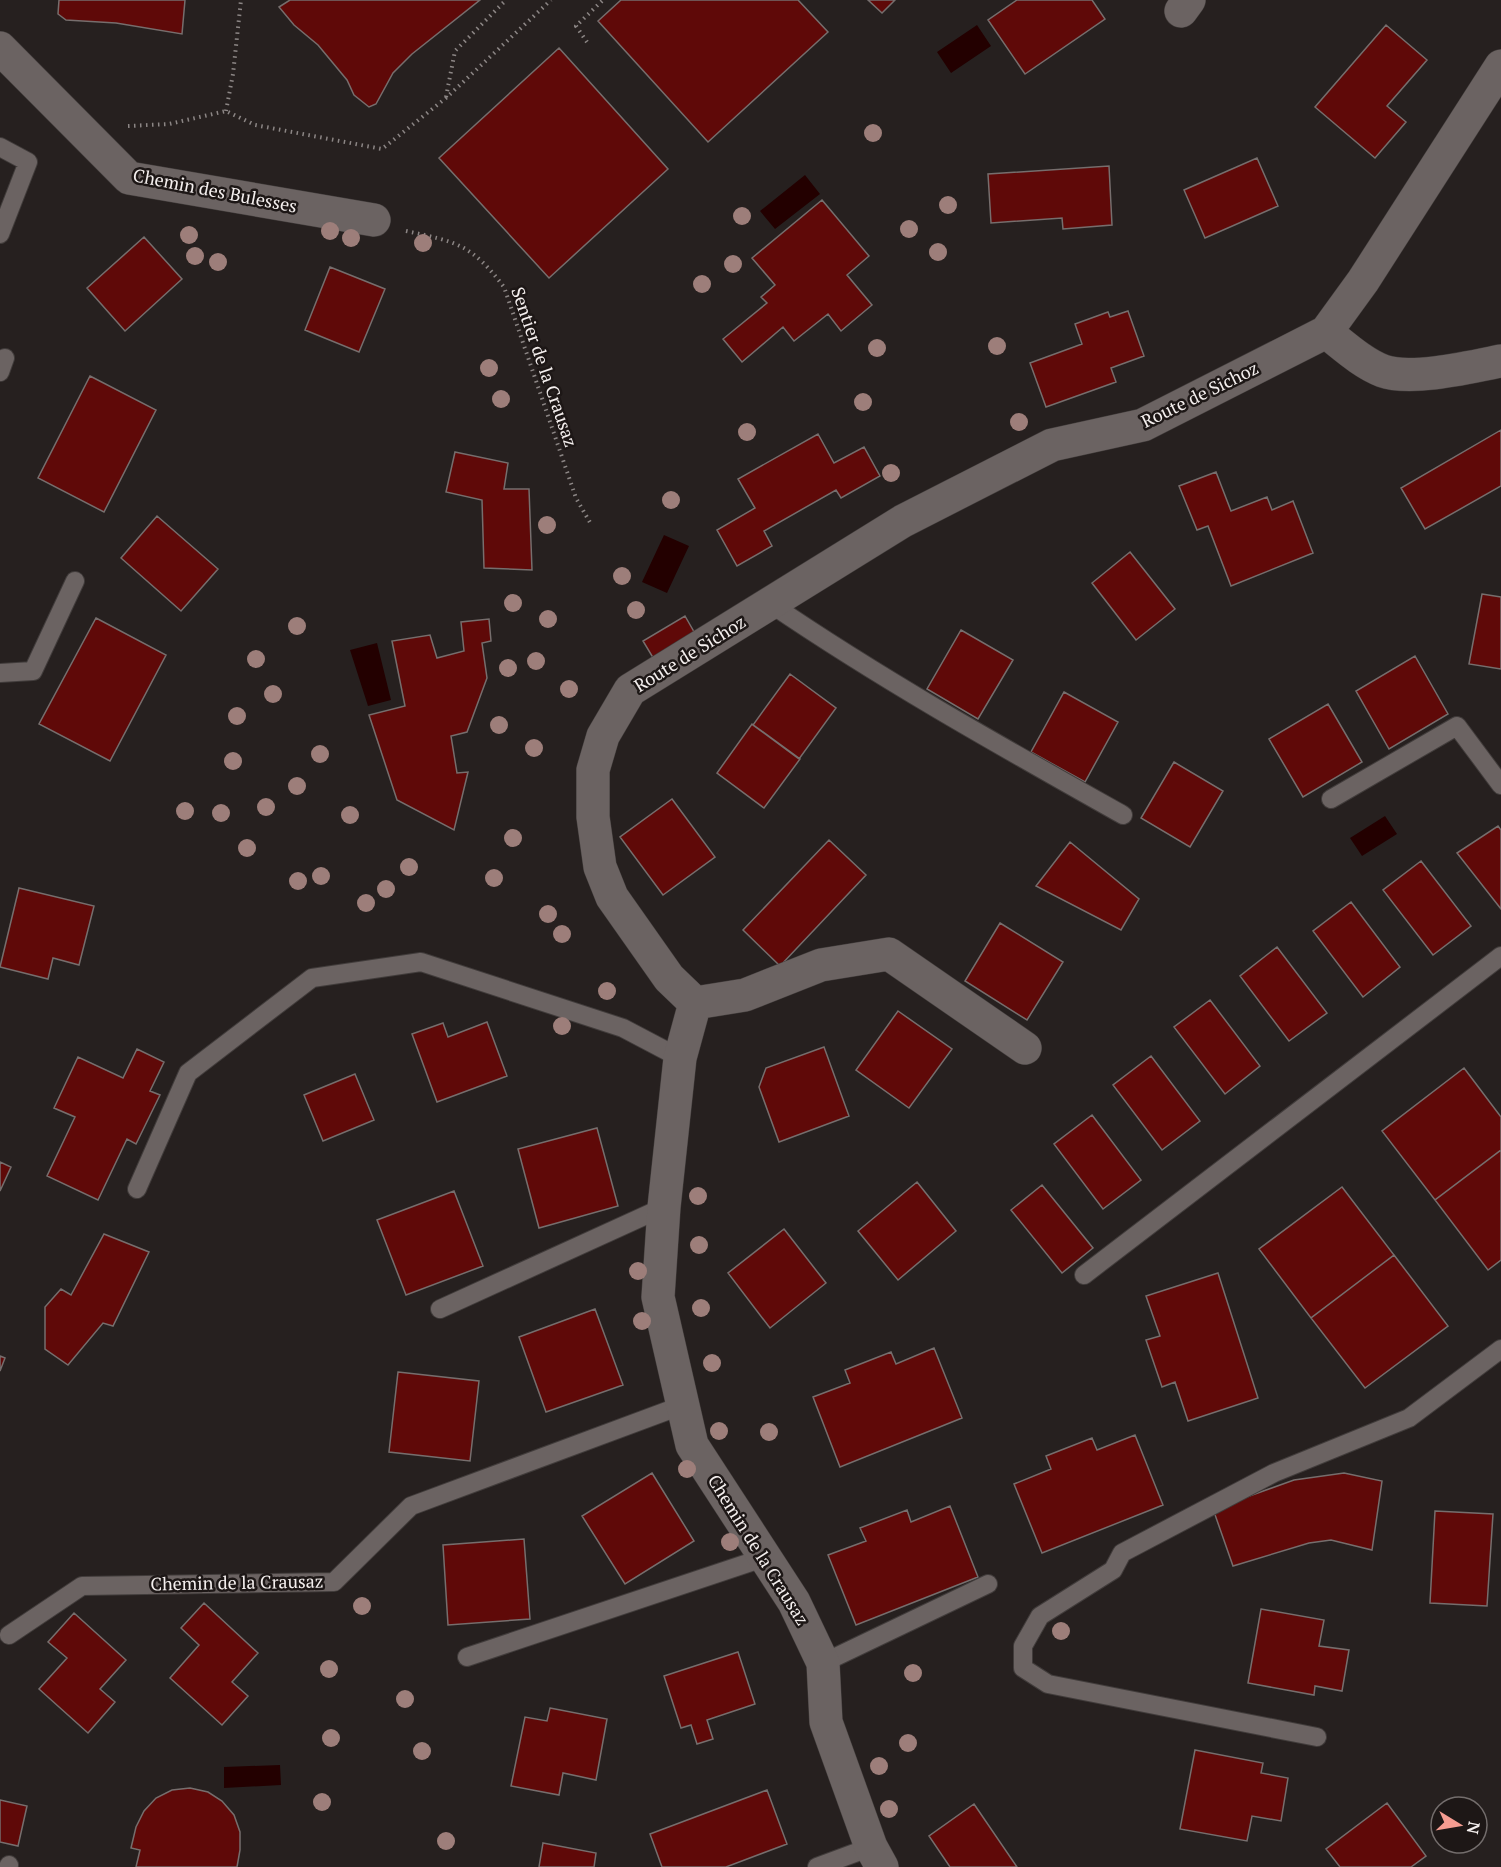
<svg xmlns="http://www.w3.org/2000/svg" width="1501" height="1867" font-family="'PT Serif',serif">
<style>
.water{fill:#230000}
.building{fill:#5f0908;stroke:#766e6d;stroke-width:1.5}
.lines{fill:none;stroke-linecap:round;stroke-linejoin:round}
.lane-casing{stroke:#413c3b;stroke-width:20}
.street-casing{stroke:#413c3b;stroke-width:34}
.path{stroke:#8c8685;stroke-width:4;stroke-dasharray:1.5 4.5;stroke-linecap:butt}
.lane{stroke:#6b6362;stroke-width:18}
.street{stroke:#6b6362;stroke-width:33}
.tree{fill:#9d7e7a}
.labels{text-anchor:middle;stroke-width:5;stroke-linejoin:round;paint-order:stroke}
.street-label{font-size:18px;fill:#f4efee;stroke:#1d1716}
</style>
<rect width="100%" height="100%" fill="#26201f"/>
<path class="water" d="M977,25l14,21 -40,27 -14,-21z
M805,175l15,19 -45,35 -15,-18z
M664,535l25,11 -22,47 -25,-11z
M377,643l14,57 -23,6 -18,-56z
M1385,816l12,18 -35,22 -12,-18z
M280,1765l1,20 -57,3v-21z"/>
<path class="building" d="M59,0h126l-3,34 -66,-11 -50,-3 -8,-6z
M290,0h190l-68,54 -19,19 -17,31 -7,3 -15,-12 -7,-15 -29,-35 -24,-20 -15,-18z
M621,0h177l30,32 -120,110 -110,-121z
M868,0h27l-13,13z
M1017,0h75l13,19 -80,55 -37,-54z
M1386,25l41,35 -40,46 19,16 -31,36 -60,-51z
M559,48l109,121 -119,109 -110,-120z
M1257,158l21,48 -73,32 -21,-48z
M1109,166l3,59 -49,4 -1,-11 -71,5 -3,-49z
M822,200l47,56 -22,19 25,30 -31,26 -13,-17 -34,27 -11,-14 -41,35 -19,-23 44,-36 -6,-6 14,-12 -23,-27z
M144,237l38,42 -57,52 -38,-43z
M330,267l55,22 -26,63 -54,-22z
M1128,311l16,45 -33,12 5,14 -70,25 -16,-44 52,-19 -7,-20 33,-12 2,5z
M90,376l66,34 -52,102 -66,-34z
M1501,430v56l-76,43 -24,-41z
M818,434l16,29 30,-16 16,29 -39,22 -5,-8 -72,41 8,15 -35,20 -20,-36 38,-22 -17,-29z
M455,452l53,11 -4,26h25l3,81 -48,-2 -2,-68 -36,-8z
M1216,472l15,39 36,-14 5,13 21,-9 20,52 -82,33 -23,-60 -11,4 -18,-44z
M157,516l61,53 -37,42 -60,-53z
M1130,552l45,57 -39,31 -44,-57z
M1482,594l19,3v72l-32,-5z
M685,616l12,21 -42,24 -12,-20z
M96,618l70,37 -56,106 -71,-37z
M489,619l2,22 -9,2 5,35 -20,54 -16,4 6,37 11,-1 -14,58 -57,-30 -28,-85 36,-9 -13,-65 38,-6 7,23 27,-7 -3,-29z
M961,630l52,30 -35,59 -51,-30z
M1415,656l33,58 -59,35 -33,-58z
M790,674l46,34 -37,51 -46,-34z
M1064,692l54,30 -33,60 -54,-30z
M1328,704l34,58 -59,35 -34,-58z
M752,724l48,35 -36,49 -47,-35z
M1174,762l49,29 -33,56 -49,-29z
M672,799l43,58 -52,38 -43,-58z
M1498,826l3,4v79l-44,-56z
M829,840l37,35 -86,91 -37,-36z
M1070,842l69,57 -18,31 -85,-44z
M1421,861l50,65 -38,29 -50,-65z
M19,888l75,18 -15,59 -26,-7 -5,21 -48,-12z
M1351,902l49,65 -37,30 -50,-66z
M1000,923l63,39 -36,58 -62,-39z
M1277,947l50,66 -38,28 -49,-65z
M1210,1000l50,66 -35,28 -51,-67z
M898,1011l54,38 -43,59 -53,-38z
M487,1022l20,54 -70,26 -25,-68 31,-11 5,14z
M824,1047l25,69 -70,26 -20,-55 7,-19z
M137,1049l27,13 -14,29 10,4 -24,49 -9,-5 -29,61 -51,-24 28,-59 -21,-9 24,-51 45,21z
M1151,1056l49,65 -38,29 -49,-65z
M1464,1068l37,49v33l-66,50 -53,-69z
M355,1074l19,46 -51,21 -19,-46z
M1092,1115l49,65 -38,29 -49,-65z
M597,1128l21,78 -79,22 -21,-79z
M1501,1150v110l-13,10 -53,-70z
M0,1162l11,5 -11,24z
M917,1182l39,49 -58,49 -40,-49z
M1042,1185l51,63 -31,25 -51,-63z
M1342,1187l52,68 -83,63 -52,-69z
M454,1191l29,75 -77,29 -29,-75z
M784,1229l42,54 -56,45 -42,-55z
M104,1234l45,18 -36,74 -10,-3 -35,42 -23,-16v-42l16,-18 10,6z
M1394,1255l54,71 -83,62 -54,-70z
M1218,1273l40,125 -70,23 -13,-39 -13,5 -16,-47 14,-4 -14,-40z
M595,1309l28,76 -77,27 -27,-75z
M934,1348l28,70 -122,49 -27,-70 37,-14 -5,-13 46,-18 5,12z
M0,1356l5,2 -5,13z
M398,1372l81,9 -9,80 -81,-9z
M1135,1435l28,70 -121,48 -28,-69 37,-15 -5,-13 46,-18 5,12z
M652,1473l42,68 -69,43 -43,-68z
M1344,1473l38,8 -10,69 -41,-10 -22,3 -76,23 -20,-57 81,-29z
M950,1506l28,71 -122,48 -28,-70 38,-14 -6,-13 47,-18 4,12z
M1435,1511l58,3 -6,92 -57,-3z
M524,1539l6,80 -82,6 -5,-80z
M204,1603l54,50 -26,29 16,14 -26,29 -52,-47 29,-33 -18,-17z
M1261,1609l63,11 -5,26 30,4 -7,41 -27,-5 -1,9 -66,-12z
M74,1613l52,47 -26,29 15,13 -27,31 -49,-44 28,-31 -19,-16z
M738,1652l17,52 -48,16 6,19 -16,5 -6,-19 -10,3 -17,-52z
M550,1708l57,11 -11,61 -33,-7 -4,22 -48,-9 14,-69 22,4z
M1195,1750l68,13 -2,10 27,5 -7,43 -29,-5 -5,25 -67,-12z
M190,1788l18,4 14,9 12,14 6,17v18l-3,17h-101l4,-17 -9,-2 5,-21 8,-16 12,-13 16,-8z
M767,1790l20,54 -61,23h-64l-12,-33z
M0,1800l27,6 -9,40 -18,-4z
M1387,1803l39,53 -15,11h-71l-14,-18z
M974,1804l43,63h-67l-21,-31z
M543,1843l53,10 -2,14h-55z"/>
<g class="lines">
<g class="lane-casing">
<path id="lane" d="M0,147l28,15 -28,72
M0,372l5,-14
M771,604c113,77 233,144 352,211
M0,673l33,-2 42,-90
M1331,799l126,-73 44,59
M137,1189l51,-116 124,-95 109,-16 202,66 57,30
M1084,1275l417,-319
M440,1309l224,-102
M9,1635l73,-49 252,-4 77,-76 272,-101
M467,1657l299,-100
M823,1663l165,-79
M1317,1737l-269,-53 -25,-16v-22l17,-30 73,-46 9,-17 152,-80 135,-55 92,-69
M8,1867l1,-2
M817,1867l54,-20"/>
</g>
<g class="street-casing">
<path id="street" d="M1181,11l8,-11
M0,48l129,130 245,42
M1326,332c17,13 36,31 57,39 28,10 88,-4 118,-10
M695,1003l-15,55 -16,149 -6,90 34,148 102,157 29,61 3,59 45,125 11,20
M1025,1048l-136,-94 -68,11 -76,30 -50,8 -26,-25 -57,-81 -12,-30 -7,-50v-47l10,-34 27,-46 273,-169 149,-76 91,-20 183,-93 37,-51 138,-215"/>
</g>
<path class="path" d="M587,42l-11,-16 27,-26
M446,97l9,-46 51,-51
M226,111l7,-37 8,-74
M128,126l41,-2 57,-13 29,14 127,24 64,-51 105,-98
M406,231c51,11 65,13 98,56l72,211 16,28"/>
<use href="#lane" class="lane"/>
<use href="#street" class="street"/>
</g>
<g class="tree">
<circle cx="873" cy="133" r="9"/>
<circle cx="948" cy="205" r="9"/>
<circle cx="742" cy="216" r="9"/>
<circle cx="909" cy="229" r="9"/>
<circle cx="330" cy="231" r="9"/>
<circle cx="189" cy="235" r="9"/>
<circle cx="351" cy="238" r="9"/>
<circle cx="423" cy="243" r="9"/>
<circle cx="938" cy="252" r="9"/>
<circle cx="195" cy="256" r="9"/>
<circle cx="218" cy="262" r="9"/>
<circle cx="733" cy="264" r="9"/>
<circle cx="702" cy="284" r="9"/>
<circle cx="997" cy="346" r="9"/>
<circle cx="877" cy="348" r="9"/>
<circle cx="489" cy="368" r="9"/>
<circle cx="501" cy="399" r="9"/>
<circle cx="863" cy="402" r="9"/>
<circle cx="1019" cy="422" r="9"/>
<circle cx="747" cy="432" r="9"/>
<circle cx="891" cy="473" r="9"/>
<circle cx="671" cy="500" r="9"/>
<circle cx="547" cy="525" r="9"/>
<circle cx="622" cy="576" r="9"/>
<circle cx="513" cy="603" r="9"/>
<circle cx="636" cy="610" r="9"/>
<circle cx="548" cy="619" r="9"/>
<circle cx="297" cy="626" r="9"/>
<circle cx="256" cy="659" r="9"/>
<circle cx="536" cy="661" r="9"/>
<circle cx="508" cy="668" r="9"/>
<circle cx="569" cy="689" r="9"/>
<circle cx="273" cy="694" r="9"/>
<circle cx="237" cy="716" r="9"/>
<circle cx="499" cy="725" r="9"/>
<circle cx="534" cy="748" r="9"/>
<circle cx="320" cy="754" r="9"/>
<circle cx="233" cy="761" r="9"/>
<circle cx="297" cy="786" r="9"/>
<circle cx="266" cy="807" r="9"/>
<circle cx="185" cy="811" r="9"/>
<circle cx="221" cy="813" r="9"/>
<circle cx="350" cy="815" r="9"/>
<circle cx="513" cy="838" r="9"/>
<circle cx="247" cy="848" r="9"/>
<circle cx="409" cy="867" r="9"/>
<circle cx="321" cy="876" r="9"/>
<circle cx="494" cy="878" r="9"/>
<circle cx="298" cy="881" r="9"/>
<circle cx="386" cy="889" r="9"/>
<circle cx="366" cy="903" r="9"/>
<circle cx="548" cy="914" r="9"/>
<circle cx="562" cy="934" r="9"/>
<circle cx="607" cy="991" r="9"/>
<circle cx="562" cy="1026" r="9"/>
<circle cx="698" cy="1196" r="9"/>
<circle cx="699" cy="1245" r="9"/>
<circle cx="638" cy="1271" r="9"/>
<circle cx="701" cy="1308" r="9"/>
<circle cx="642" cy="1321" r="9"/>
<circle cx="712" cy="1363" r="9"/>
<circle cx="719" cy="1431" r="9"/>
<circle cx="769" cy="1432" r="9"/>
<circle cx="687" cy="1469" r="9"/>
<circle cx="730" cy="1542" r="9"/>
<circle cx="362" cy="1606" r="9"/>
<circle cx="1061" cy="1631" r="9"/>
<circle cx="329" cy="1669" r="9"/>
<circle cx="913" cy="1673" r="9"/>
<circle cx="405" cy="1699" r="9"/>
<circle cx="331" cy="1738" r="9"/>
<circle cx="908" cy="1743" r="9"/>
<circle cx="422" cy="1751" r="9"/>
<circle cx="879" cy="1766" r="9"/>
<circle cx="322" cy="1802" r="9"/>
<circle cx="889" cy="1809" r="9"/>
<circle cx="446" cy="1841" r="9"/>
</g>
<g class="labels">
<g class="street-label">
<text transform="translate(215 191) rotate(11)" y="6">Chemin des Bulesses</text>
<text transform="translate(544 367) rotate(71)" y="6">Sentier de la Crausaz</text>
<text transform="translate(1200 395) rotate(-26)" y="6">Route de Sichoz</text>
<text transform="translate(690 654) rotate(-32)" y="6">Route de Sichoz</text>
<text transform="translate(758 1550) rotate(58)" y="6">Chemin de la Crausaz</text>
<text transform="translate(237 1583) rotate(-1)" y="6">Chemin de la Crausaz</text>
</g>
</g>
<g transform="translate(1459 1825) rotate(101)"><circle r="28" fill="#1d1716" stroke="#736d6c" stroke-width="1.5"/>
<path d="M0-4.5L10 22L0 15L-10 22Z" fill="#f59c91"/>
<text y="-9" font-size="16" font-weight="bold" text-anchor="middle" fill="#f4efee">N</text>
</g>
</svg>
